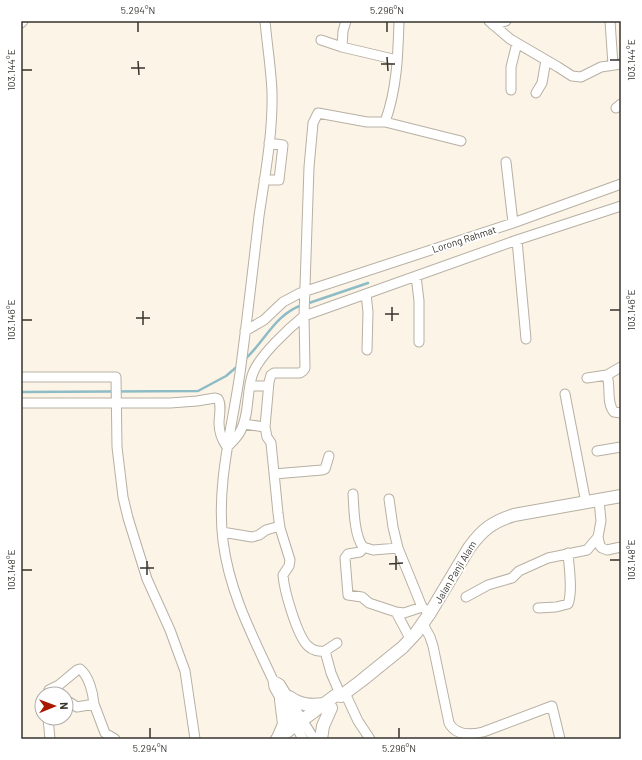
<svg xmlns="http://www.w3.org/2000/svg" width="642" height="760" font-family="Barlow,sans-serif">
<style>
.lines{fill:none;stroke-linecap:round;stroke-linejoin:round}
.stream{stroke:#8dbcc6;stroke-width:2.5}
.minor-casing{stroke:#b7b0a3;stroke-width:11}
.major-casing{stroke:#b7b0a3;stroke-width:14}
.minor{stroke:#fff;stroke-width:9}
.major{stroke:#fff;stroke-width:12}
.ticks{fill:none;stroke:#36332e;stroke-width:1.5}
.labels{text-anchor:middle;stroke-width:4;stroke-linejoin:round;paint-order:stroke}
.street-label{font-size:10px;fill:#36332e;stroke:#fff}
.neatline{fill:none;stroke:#36332e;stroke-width:1.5}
.ticks-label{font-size:10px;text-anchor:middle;fill:#36332e}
</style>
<rect width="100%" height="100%" fill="#fcf4e7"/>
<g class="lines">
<path class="stream" d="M306,304l62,-21
M244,360c21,-18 30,-45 58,-55
M21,392l177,-1 28,-15 13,-11"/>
<g class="minor-casing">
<path id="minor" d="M265,21c2,23 6,47 7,71 1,41 -7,83 -13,124 -6,52 -12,105 -19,157 -8,56 -24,111 -17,168 6,50 29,94 50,139l1,7 29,52
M346,21l-3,10 -1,16 55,13
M489,21l21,18 48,28 14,9 9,1 20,-10 20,-3
M610,21l3,44
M21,23l2,-2
M493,25l13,-4
M321,40l21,7
M511,90v-23l6,-24
M536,93l6,-10 4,-23
M616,108l5,-4
M385,122l76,19
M506,162l7,61
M264,180h15l4,-35 -14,-2
M517,240l9,99
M416,276l3,25v41
M366,294l2,18 -1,38
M245,331l19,-11 19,-18 17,-9 213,-70 108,-39
M607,375l14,-8
M21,377h95l1,70 6,50 5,21 19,61 23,51 15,41 10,68
M587,378l20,-3c4,12 -1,28 7,37l7,1
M250,386h18
M565,394l21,109
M21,403h149l27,-2 18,-3 3,1c4,6 1,17 1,24 0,10 3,17 8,24 5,-5 11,-10 14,-17 9,-17 5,-39 12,-57 7,-18 36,-45 51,-57l213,-76 104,-34
M244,424l21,3
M597,451l24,-4
M274,474l48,-4 3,-1 4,-13
M353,494c1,15 1,41 10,53l10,3 25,-2
M389,499l4,28 5,21 24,59 4,3
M599,500l2,21 -3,16 2,9 2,2 5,2 14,-3
M222,532l30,5 7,-2 7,-5 14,-4
M364,547l-4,5 -12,2 -3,4 3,37 14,2 7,6 27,9 8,1 18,-6
M466,597l22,-12 24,-7 7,-7 29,-13 39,-8 11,-13
M538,608l18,-1 12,-3c5,-13 1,-36 0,-51
M396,612l15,28
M423,624l7,13 3,9 16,77c7,13 22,12 34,9l69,-26 8,33
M337,643l-12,8c-6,1 -13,-1 -17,-5 -11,-10 -24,-56 -25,-71l6,-9 1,-6 -10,-32 -2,-15 -7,-70 -4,-6 -2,-10 4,-45 2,-7 3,-2h26l3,-2 2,-3 -1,-52 5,-149 4,-44 5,-10 49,9h18c12,-33 13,-67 14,-101
M325,651l6,22 10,23
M273,680l7,4 34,55
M345,693l13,28 12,18
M47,694l2,-4 10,-5 18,-15 3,-1c9,7 13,24 14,35
M66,700l11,7 17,-3 11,29 10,6
M48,718l2,21"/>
</g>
<g class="major-casing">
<path id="major" d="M289,697c12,8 21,9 35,7
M278,738l6,-14 -3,-24
M277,739l59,-44 5,1 20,-15 42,-34 13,-14 14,-20 39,-65c13,-18 23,-26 45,-33l107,-19
M321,739l2,-13 8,-18"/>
</g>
<use href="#minor" class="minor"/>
<use href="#major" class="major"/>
</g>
<path class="ticks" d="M138,22v10M387,22v10M387,57l1,14M610,60h10M138,61l1,14M381,64h14M131,68h14M22,70h10M392,307v14M610,310h10M143,311v14M385,314h14M136,318h14M22,320h10M396,556v14M610,560h10M147,561v14M389,564l14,-1M140,568h14M22,570h10M150,728v10M399,728v10"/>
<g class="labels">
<g class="street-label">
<text transform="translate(464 239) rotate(-18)" y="4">Lorong Rahmat</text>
<text transform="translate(455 572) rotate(-59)" y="4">Jalan Panji Alam</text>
</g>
</g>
<rect width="642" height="760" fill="none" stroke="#ffffff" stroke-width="44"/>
<g transform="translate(54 706) rotate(89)"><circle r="19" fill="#ffffff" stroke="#afadab"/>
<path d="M0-3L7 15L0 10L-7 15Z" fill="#a91900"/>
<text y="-6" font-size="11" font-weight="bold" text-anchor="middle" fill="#36332e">N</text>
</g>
<rect x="22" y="22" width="598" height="716" class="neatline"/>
<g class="ticks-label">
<text x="138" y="14">5.294°N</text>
<text x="387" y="14">5.296°N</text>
<text transform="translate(631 60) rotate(-90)" y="4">103.144°E</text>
<text transform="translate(11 70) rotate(-90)" y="4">103.144°E</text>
<text transform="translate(631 310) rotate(-90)" y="4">103.146°E</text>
<text transform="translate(11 320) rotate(-90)" y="4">103.146°E</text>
<text transform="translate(631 560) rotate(-90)" y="4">103.148°E</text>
<text transform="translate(11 570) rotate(-90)" y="4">103.148°E</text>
<text x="150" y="752">5.294°N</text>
<text x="399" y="752">5.296°N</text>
</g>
</svg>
